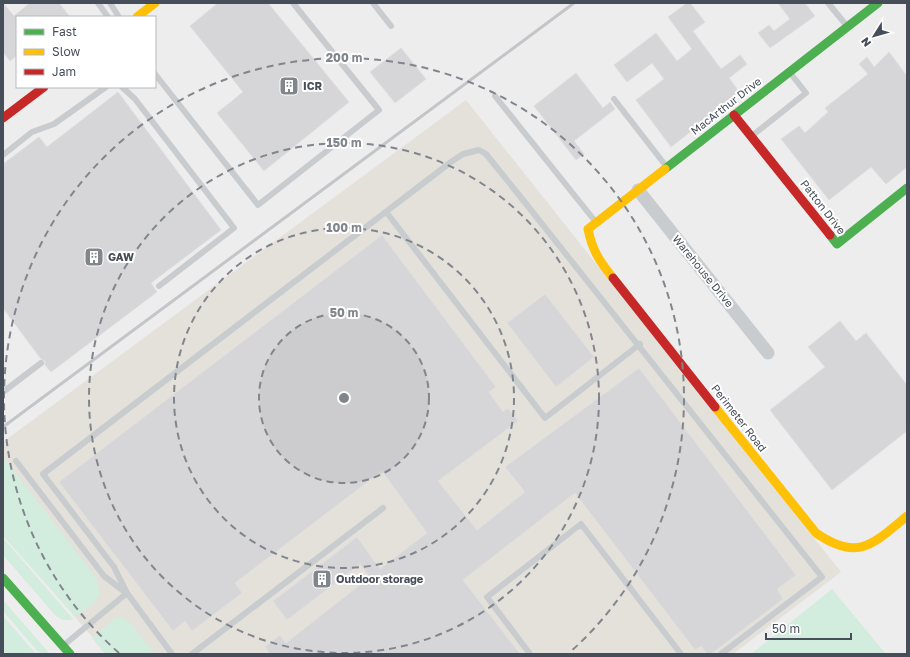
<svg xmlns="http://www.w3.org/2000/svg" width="910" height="657" font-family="'Golos Text',sans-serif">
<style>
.commercial{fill:#e4e1db}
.green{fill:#d2ecde}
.building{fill:#d6d5d7;stroke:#dfdfe0}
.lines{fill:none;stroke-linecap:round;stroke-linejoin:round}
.lane{stroke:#c9ccce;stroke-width:6}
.street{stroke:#c9ccce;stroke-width:13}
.fast{stroke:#4caf50;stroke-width:9}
.slow{stroke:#ffc107;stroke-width:9}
.jam{stroke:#c62828;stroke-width:9}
.rail{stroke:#c4c5c8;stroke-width:3}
.ring{fill:none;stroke:#81868d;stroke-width:2;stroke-dasharray:7 5}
.labels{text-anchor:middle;stroke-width:4;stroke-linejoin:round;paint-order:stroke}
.poi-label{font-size:11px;font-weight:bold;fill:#464f59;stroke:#fff;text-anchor:start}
.street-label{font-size:11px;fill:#464f59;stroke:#fff}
.centre{fill:#81868d;stroke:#fff;stroke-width:2}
.ring-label{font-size:12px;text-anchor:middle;font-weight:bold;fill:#81868d;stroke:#fff;stroke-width:4;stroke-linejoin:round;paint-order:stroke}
</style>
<rect width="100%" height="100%" fill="#eeeded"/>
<path class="commercial" d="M466,100l375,472 -108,82h-626l-104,-120v-92z"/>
<path class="green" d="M3,457l94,122 3,16 -9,11 -16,10 -72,-80z
M3,538l71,82h-11l-7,-4 -53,-61z
M832,589l54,65h-135z
M3,600l47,54h-10l-37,-43z
M3,616l33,38h-33z
M120,617l7,3 4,4 24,30h-50l-13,-16 22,-19z"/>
<path class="building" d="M3,3l11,13 16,-13h29l11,14h-55l2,2v36l-7,6 -7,-9z
M218,3h50l81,99 -85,69 -47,-58 26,-21 -53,-66z
M687,3h3l15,19 -12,9 28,38 19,-14 7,9 -18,14 11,15 -69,54 -35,-47 28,-21 -12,-16 -25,19 -13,-17 42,-32 21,28 15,-12 -24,-32z
M778,3h27l10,13 -45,32 -12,-15 11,-8 5,6 16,-12z
M401,48l25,31 -31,24 -25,-31z
M889,52l18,24v91l-21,17 -15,-17 -42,33 -48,-61 18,-13 6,7 23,-21 -3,-4 43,-34 -9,-10 8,-7 7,10z
M576,73l27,35 7,-6 5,7 -41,32 10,13 -8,6 -42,-54z
M118,92l103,138 -70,53 6,9 -106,80 -6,-7v-4l-4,-2 -38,-51v-144l36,-27 8,10z
M382,235l114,152 -7,5 14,20 5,-4 10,13 -80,60 39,49 48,-38 -20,-25 134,-99 157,207 -19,14 6,10 -72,55h-4l-6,-8 -6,4 -120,-157 -112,87 57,74h-250l-5,-7 15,-12 6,8 84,-66 -10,-13 -73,56 -14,-19 84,-64 23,32 47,-36 -45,-62 -147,112 7,10 -50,38 -7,-10 -12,10 -114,-149z
M545,294l49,63 -38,30 -49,-64z
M840,321l16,20 10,-8 41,52v46l-75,59 -62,-80 55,-43 -17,-20z"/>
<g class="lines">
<path class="lane" d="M98,3l10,14
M110,3l9,14
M373,3l18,23
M828,3l19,23
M155,74l103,131 121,-95 -86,-107
M122,87l13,12 99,129 -75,58
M495,96l100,125
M614,99l52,67
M753,135l53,-42 -15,-19
M3,155l29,-23 22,-8 52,-37
M387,213l158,205 95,-74
M3,392l38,-29
M16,461l88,115 21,16
M64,645l63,-52
M172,654l-45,-61 -13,-26 -71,-93 408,-312 12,-8 16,-4 7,4 37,46 299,377 -101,77
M192,654l191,-146
M530,654l-43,-57 94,-73 100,130"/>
<path class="street" d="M638,190l130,163"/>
<path class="fast" d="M665,169l213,-166
M830,235l7,9 70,-56
M3,578l67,76"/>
<path class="slow" d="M137,17l18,-14
M613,278c-13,-16 -21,-28 -25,-49l77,-60
M715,407l101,126c42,29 57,11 91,-17"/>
<path class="jam" d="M734,115l96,120
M3,118l41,-31
M613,278l102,129"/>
<path class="rail" d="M3,427l571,-424"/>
</g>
<circle cx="344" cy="398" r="85" fill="#81868d" fill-opacity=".12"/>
<g class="ring">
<circle cx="344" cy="398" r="85"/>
<circle cx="344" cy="398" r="170"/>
<circle cx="344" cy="398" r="255"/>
<path d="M119 653A340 340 0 1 1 569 653"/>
</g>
<defs>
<g id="building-square" transform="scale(1)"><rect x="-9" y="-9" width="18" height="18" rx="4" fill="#81868d" stroke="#fff"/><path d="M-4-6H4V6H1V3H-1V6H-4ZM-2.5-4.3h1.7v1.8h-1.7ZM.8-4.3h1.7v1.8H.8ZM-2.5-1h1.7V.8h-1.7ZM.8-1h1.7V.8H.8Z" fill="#fff"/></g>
</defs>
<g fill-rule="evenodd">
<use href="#building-square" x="289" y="86"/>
<use href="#building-square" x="94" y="257"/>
<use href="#building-square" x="322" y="579"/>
</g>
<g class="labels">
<g class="poi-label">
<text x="303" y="90">ICR</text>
<text x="108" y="261">GAW</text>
<text x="336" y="583">Outdoor storage</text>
</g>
<g class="street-label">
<text transform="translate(726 106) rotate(-38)" y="4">MacArthur Drive</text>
<text transform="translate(823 207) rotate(52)" y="4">Patton Drive</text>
<text transform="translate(703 271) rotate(51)" y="4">Warehouse Drive</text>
<text transform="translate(739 418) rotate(52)" y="4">Perimeter Road</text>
</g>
</g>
<circle cx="344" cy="398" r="6" class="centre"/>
<g class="ring-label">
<text x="344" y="62">200 m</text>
<text x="344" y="147">150 m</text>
<text x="344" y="232">100 m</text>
<text x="344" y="317">50 m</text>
</g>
<rect width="910" height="657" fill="none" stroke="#464f59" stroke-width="8"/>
<rect x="16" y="16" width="140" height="72" fill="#ffffff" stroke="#b5b9bd"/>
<rect x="24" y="29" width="20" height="6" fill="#4caf50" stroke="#b5b9bd"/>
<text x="52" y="36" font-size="12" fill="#464f59">Fast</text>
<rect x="24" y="49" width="20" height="6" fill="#ffc107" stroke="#b5b9bd"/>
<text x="52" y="56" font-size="12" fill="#464f59">Slow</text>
<rect x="24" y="69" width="20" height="6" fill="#c62828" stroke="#b5b9bd"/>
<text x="52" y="76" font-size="12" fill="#464f59">Jam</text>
<g transform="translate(874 36) rotate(233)" stroke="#ffffff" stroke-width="3" paint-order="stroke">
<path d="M0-3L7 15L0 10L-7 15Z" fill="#464f59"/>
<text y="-6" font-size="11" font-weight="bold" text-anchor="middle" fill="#464f59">N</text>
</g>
<path d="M766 633v6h85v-6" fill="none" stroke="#464f59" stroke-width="2"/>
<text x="772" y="633" font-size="12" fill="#464f59" stroke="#ffffff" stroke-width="3" paint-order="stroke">50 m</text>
</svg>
